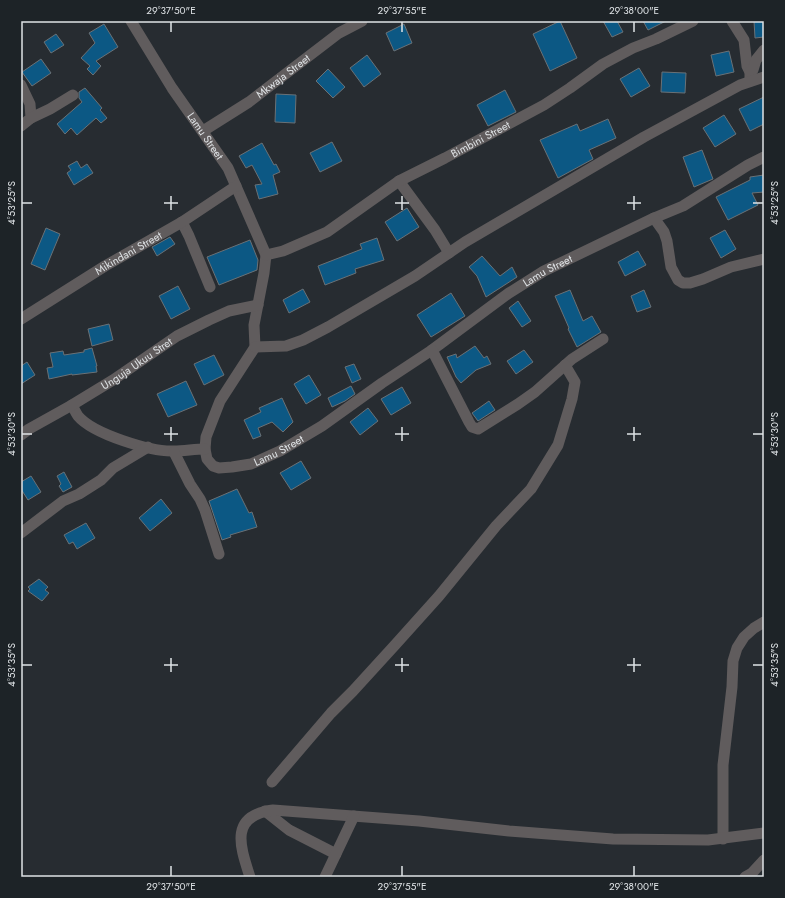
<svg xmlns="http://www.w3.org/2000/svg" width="785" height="898" font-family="Jost,sans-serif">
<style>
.building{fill:#0c5884;stroke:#6a7176}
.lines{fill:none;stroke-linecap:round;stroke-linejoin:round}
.minor{stroke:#605c5d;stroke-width:11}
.ticks{fill:none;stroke:#dfe3e6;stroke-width:1.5}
.labels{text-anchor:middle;stroke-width:3;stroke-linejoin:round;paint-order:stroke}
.street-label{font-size:11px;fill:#dfe3e6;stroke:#1d2327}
.neatline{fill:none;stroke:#dfe3e6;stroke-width:1.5}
.ticks-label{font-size:10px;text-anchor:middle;fill:#dfe3e6}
</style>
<rect width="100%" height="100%" fill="#272c31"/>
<path class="building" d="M560,21l17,37 -27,13 -17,-37z
M603,21h14l6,11 -11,5z
M643,21h23l-18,9z
M754,21h10v16l-9,1z
M104,24l14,23 -22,14 5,5 -8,9 -6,-6 3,-3 -9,-8 14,-15 -6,-10z
M404,24l8,19 -18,8 -8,-18z
M56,34l8,11 -13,8 -7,-11z
M729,51l5,21 -18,4 -5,-21z
M367,55l14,19 -17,13 -14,-19z
M41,59l10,14 -19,13 -10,-14z
M639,68l11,18 -19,11 -11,-18z
M328,69l17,18 -12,11 -17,-17z
M662,72l24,1 -1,20 -24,-1z
M85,88l17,20 -2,2 7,8 -6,5 -5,-5 -19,17 -6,-7 -6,6 -8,-10 25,-22 -3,-4v-6z
M505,90l11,22 -28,14 -11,-21z
M276,94l20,1 -1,28 -20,-1z
M764,97v27l-14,7 -11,-22z
M724,115l12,19 -21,13 -12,-19z
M608,119l8,19 -27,12 4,9 -35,19 -18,-38 37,-16 3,7z
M332,142l10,19 -22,11 -10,-19z
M262,143l12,22 2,-1 4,8 -7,3 5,19 -19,5 -4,-14 7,-1 -10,-19 -6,3 -7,-12z
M702,150l11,29 -19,8 -11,-30z
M77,161l4,7 6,-4 6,9 -19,12 -7,-12 4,-3 -3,-4z
M764,175v17l-12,1 6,12 -30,15 -12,-23 34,-17v-3z
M407,208l12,19 -22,14 -12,-19z
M46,228l14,6 -15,36 -14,-6z
M725,230l11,19 -15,9 -11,-20z
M170,237l5,7 -18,12 -5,-9z
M377,238l7,22 -29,9 1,4 -31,12 -7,-19 44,-17 -2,-5z
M250,240l8,20 -1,10 -38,15 -12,-28z
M638,251l8,14 -21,11 -7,-14z
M482,256l18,20 12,-9 5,10 -31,20 -9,-21 -8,-9z
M178,286l12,23 -19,10 -12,-23z
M303,289l7,13 -21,11 -6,-13z
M570,290l13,31 9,-5 9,16 -24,15 -9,-18 1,-1 -14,-32z
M644,290l7,17 -14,5 -6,-16z
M451,293l14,23 -34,21 -14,-22z
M518,301l13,20 -9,6 -13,-19z
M109,324l4,16 -21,6 -4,-17z
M475,346l9,12 3,-2 4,8 -15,6 -15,13 -5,-6 -9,-20 9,-3 1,4z
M92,348l5,18h-1l1,6 -25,3v-1l-23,5 -2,-11 6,-1 -3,-14 13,-2 1,4 20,-3v-2z
M524,350l9,12 -17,12 -9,-13z
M214,355l10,20 -20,10 -10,-21z
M27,362l8,13 -14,9v-18z
M354,364l7,15 -9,4 -7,-16z
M309,375l12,20 -15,9 -12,-20z
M186,381l11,24 -29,12 -11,-23z
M351,386l4,8 -10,7 -13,6 -4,-9z
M402,387l9,16 -20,12 -10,-16z
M282,398l11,24 -10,10 -11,-10 -14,6 3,8 -8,3 -9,-19 17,-8 -2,-4z
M489,401l6,9 -17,11 -6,-8z
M368,408l10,13 -18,14 -10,-13z
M301,461l10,17 -20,12 -11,-17z
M64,472l8,15 -9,5 -4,-6 2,-2 -4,-8z
M31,476l10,16 -13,8 -7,-11v-7z
M237,489l12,24 3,-1 5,15 -27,8 1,2 -9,3 -13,-39z
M161,499l11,14 -22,18 -11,-13z
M86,523l9,15 -18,11 -4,-7 -4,2 -5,-9z
M39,579l9,8 -3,3 4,3 -7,8 -14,-10 2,-2 -2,-2z"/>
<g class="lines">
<g class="minor">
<path id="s1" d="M131,21l41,67 56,80 38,87 -2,18 -10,52 1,22 -35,54 -14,36 -1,12 2,10 6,7 6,2 13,-1 19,-3 29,-13 42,-25 60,-43 50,-33 77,-57 35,-22 110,-53 29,-12 65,-41 16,-8"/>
<path d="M732,21l12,19 3,26 3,6v9"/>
<path d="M750,72l3,-2 3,-10 8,-10"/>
<path d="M21,85l9,19 1,14 -10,8"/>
<path d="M31,118l19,-9 23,-14"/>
<path id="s2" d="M203,131l46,-29 90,-69 23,-12"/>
<path d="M399,181l36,49 14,23"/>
<path d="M654,218l10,14 3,9 4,26 7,13 5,3h7l13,-4 28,-12 33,-8"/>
<path d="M182,222l7,14 21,51"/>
<path id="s3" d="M266,255l17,-4 44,-19 72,-51 46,-23 99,-53 26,-17 33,-24 30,-16 23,-9 37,-18"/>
<path id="s4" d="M21,319l84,-53 77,-44 54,-36"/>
<path d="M255,347l31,-1 17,-6 25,-13 87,-51 50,-34 179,-105 96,-52 24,-8"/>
<path d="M432,350l37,72 3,5 6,2 40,-25 17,-12 37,-33 31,-20"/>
<path d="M72,405c2,4 4,8 6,11 15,18 73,36 96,35 10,0 21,-2 31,-2"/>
<path id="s5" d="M21,435l8,-6 43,-24 41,-25 64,-44 32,-16 20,-9 29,-6"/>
<path d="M174,452l16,32 10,15 5,11 14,44"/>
<path d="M21,533l42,-32 16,-7 22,-14 12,-12 35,-21"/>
<path d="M272,782l59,-69 22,-22 42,-46 44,-49 57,-70 35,-37 27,-44 14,-46 3,-17 -10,-17"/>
<path d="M265,811l24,19 47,24"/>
<path d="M723,839v-74l9,-78 1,-26 4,-13 7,-11 10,-9 10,-6"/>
<path d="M250,877c-10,-31 -21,-61 23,-67l146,11 90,10 104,8 95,1 56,-7"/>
<path d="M325,877l29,-61"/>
<path d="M745,877l7,-4 12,-13"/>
</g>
</g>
<path class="ticks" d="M171,22v10M402,22v10M634,22v10M171,196v14M402,196v14M634,196v14M22,203h10M164,203h14M395,203h14M627,203h14M753,203h10M171,427v14M402,427v14M634,427v14M22,434h10M164,434h14M395,434h14M627,434h14M753,434h10M171,658v14M402,658v14M634,658v14M22,665h10M164,665h14M395,665h14M627,665h14M753,665h10M171,866v10M402,866v10M634,866v10"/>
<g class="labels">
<g class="street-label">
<text dy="4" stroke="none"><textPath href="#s2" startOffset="97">Mkwaja Street</textPath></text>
<text dy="4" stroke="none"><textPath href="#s1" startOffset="137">Lamu Street</textPath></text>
<text dy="4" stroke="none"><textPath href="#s3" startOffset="245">Bimbini Street</textPath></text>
<text dy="4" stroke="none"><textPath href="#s4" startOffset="126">Mikindani Street</textPath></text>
<text dy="4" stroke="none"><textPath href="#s1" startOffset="892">Lamu Street</textPath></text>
<text dy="4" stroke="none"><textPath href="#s5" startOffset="136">Unguja Ukuu Stret</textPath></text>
<text dy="4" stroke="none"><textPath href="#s1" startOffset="568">Lamu Street</textPath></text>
</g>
</g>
<rect width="785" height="898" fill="none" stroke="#1d2327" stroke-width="44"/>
<rect x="22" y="22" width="741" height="854" class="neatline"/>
<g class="ticks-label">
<text x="171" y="14">29°37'50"E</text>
<text x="402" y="14">29°37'55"E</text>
<text x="634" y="14">29°38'00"E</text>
<text transform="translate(11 203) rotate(-90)" y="4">4°53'25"S</text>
<text transform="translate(774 203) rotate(-90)" y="4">4°53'25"S</text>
<text transform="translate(11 434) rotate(-90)" y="4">4°53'30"S</text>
<text transform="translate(774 434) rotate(-90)" y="4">4°53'30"S</text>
<text transform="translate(11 665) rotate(-90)" y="4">4°53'35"S</text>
<text transform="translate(774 665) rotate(-90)" y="4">4°53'35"S</text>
<text x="171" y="890">29°37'50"E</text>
<text x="402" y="890">29°37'55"E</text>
<text x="634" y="890">29°38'00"E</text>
</g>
</svg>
